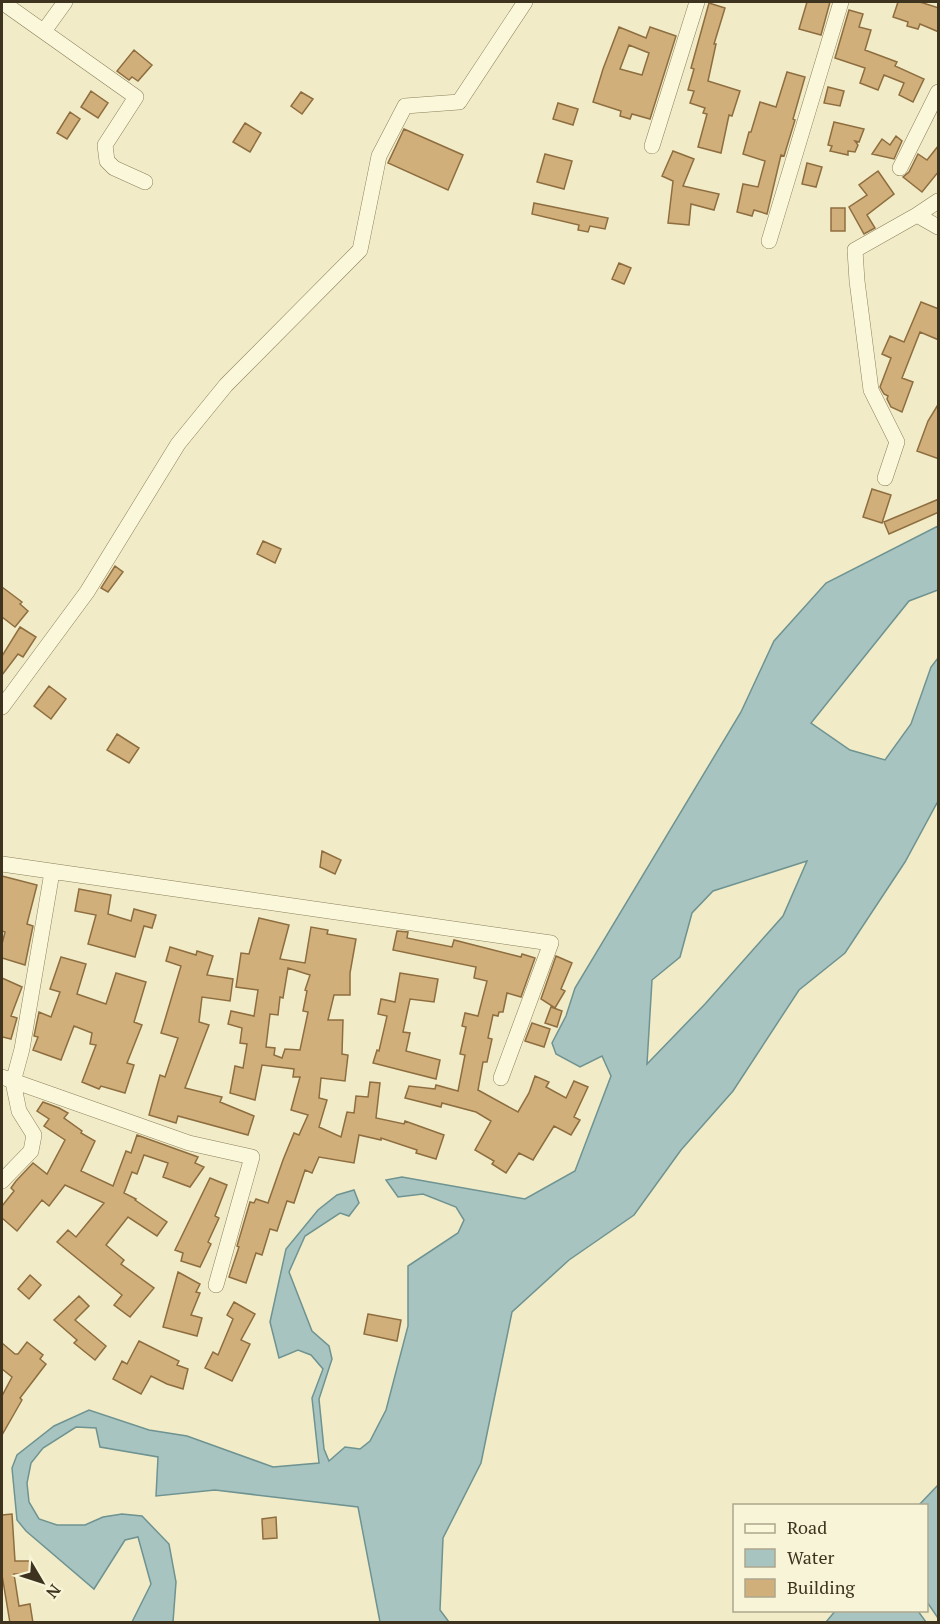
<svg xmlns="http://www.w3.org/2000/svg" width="940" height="1624" font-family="'PT Serif',serif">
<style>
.water{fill:#a8c4c1;stroke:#6e9391;stroke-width:1.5;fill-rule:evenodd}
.building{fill:#d0af7b;stroke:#8e6d3f;stroke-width:1.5;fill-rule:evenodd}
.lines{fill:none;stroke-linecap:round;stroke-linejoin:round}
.street-casing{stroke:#8d7f5b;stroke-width:16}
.street{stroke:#faf7db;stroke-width:15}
</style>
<rect width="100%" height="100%" fill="#f1ecc7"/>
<path class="water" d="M938,526v64l-29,11 -98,122 39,27 35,10 26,-36 20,-57 7,-9v143l-33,61 -60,91 -46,37 -66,101 -52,59 -47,65 -65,45 -57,52 -31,151 -38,75 -3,72 9,12h-69l-22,-115 -143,-17 -59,6 2,-39 -58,-10 -4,-19 -20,-1 -33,21 -12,15 -4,20 2,19 10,17 18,6h28l18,-8 19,-3 20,2 27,28 7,38 -3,40h-41l19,-38 -13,-47 -13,3 -31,49 -68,-58 -9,-11 -5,-52 5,-13 37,-29 35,-16 60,20 38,6 86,31 46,-4 -7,-65 11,-29 -12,-14 -13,-5 -19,8 -9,-36 16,-73 32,-39 19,-15 17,-5 5,13 -10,13 -9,-3 -35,23 -16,36 23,59 17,15 3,13 -13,40 5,50 5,12 16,-14 15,2 10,-8 16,-31 22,-84v-60l50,-33 6,-13 -8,-13 -33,-13 -25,3 -12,-17 16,-3 123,22 50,-28 36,-95 -9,-20 -22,11 -24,-13 -4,-11 14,-27 9,-28 166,-276 33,-71 52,-58zM807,861l-24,55 -78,88 -58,60 5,-84 28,-23 12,-44 21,-22z
M937,1486l1,2v130l-11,-16 -1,-96 -7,-1z
M836,1610l82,1 8,11h-100z"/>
<path class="building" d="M807,2h23l-9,33 -22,-6z
M898,2h22l19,6v24l-19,-8 -2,5 -11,-3 1,-4 -15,-5z
M709,3l16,5 -11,36h2l-8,37 32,10 -8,25 -3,-1 -8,38 -23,-6 9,-33 -4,-1 2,-5 -15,-5 4,-12 -6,-1 6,-21 -3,-1z
M849,10l14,4 -4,13 12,3 -6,20 32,12 -2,4 29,13 -11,23 -14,-7 5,-12 -20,-8 -6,15 -18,-7 5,-15 -30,-10z
M619,27l27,11 4,-11 26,9 -26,83 -18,-5 -2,5 -10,-3 1,-5 -28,-9 10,-33zM629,45l20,8 -7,22 -22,-6z
M134,50l18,15 -14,16 -6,-4 -3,3 -12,-9z
M787,72l18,5 -12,42 2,1 -11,36 -3,-1 -14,59 -13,-4 -2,6 -15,-4 6,-28 15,3 7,-26 -22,-7 6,-22h2l9,-30 16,5z
M828,87l16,4 -4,15 -16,-3z
M91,91l17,12 -10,15 -17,-11z
M301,92l12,7 -11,15 -11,-8z
M558,103l20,6 -5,16 -20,-6z
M70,112l10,7 -13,20 -10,-6z
M834,122l30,7 -5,13 -4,-1 3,4 -3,7 -7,-1v4l-18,-4 2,-5 -4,-1z
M245,123l16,10 -11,19 -17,-10z
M404,129l59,26 -15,35 -60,-27z
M896,136l6,5 -8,18 -22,-5 10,-15 8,6z
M939,145v26l-17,21 -19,-15 6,-5 9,-18 9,6z
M673,151l21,8 -11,27 36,8 -5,16 -23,-6 -2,21 -21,-2 5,-42 -11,-5z
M545,154l27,7 -8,28 -27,-7z
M807,163l15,4 -6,20 -14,-3z
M878,171l16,23 -27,21 8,13 -11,6 -15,-27 18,-12 -8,-10z
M534,203l74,15 -3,11 -15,-3 -2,6 -10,-2 1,-5 -47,-11z
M831,208h14v23h-14z
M619,263l12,5 -7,16 -12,-5z
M921,302l18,7v31l-19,-8 -18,46 11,4 -11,30 -11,-5 -4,-8 1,-3 -4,-2 -4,-7 11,-29 -9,-4 8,-18 14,6z
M939,403v56l-22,-8 11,-30z
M872,489l19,6 -9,28 -19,-6z
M939,499v13l-50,22 -5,-12z
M263,541l18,8 -6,14 -18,-9z
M115,566l8,6 -15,20 -7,-4z
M2,587l20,15 -2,2 8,7 -13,16 -13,-10z
M20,627l16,10 -13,20 -5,-3 -16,21v-19z
M49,686l17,13 -15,20 -17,-13z
M117,734l22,14 -10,15 -22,-13z
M322,851l19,9 -6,14 -15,-7z
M2,876l35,9 -10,39 6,2 -8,39 -23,-7v-14l3,-12 -3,-1z
M79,889l32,6 -3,19 23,7 3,-12 22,6 -4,13 -8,-2 -9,31 -47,-13 8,-29 -21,-4z
M259,918l30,7 -9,34 25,4 6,-36 17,3 -1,4 29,5 -6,34v22h-16l-6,25h15l-1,34 6,1 -3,26 -24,-3 -2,20 8,2 -8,27 22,10 6,-25 7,1 2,-17 12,1 2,-15 10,1 -4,35 28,6 1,-3 39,14 -8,24 -20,-6 1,-3 -36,-12v2l-22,-5 -5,28 -35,-6 -7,16 -7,-3 -11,33 -7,-2 -10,30 -7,-2 -8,26 -6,-2 -10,30 -17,-6 10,-30 -2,-1 13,-44 4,1 2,-4 12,4 15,-43 11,-27 5,2 9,-20 -17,-5 9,-33h-7l1,-8 -32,-4 -7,35 -25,-7 5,-27 8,2 4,-24 -7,-1 2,-15 -14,-4 3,-13 23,5 4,-26 -22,-3 5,-34 8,1zM288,968l22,7 -5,15 2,1 -4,20 5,1 -8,38 -15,-1 -3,9 -8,-3 1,-7 -9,-1 4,-33 8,1 2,-18 3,1z
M397,931l11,1 -1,6 45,9 2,-7 67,17 1,-3 13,4 -14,39 -14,-4 -4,19h-4l-1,4 -5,-1 -5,23 4,1 -5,23h-4l-5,28 40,22 11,-19 6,-17 14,6 -3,5 20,11 8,-17 14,6 -14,30 6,3 -9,15 -17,-9 -21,34 -14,-7 -13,20 -14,-9 2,-3 -19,-11 16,-29 -15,-9 -34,-9 -1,4 -36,-9 4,-12 26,3 1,-4 22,6 7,-36 -5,-1 6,-27 -4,-1 3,-13 13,3 9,-35 -13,-3 2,-11 -83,-17z
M170,947l26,8 1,-4 16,5 -6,19 26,4 -3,22 -28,-4 -3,25 10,3 -24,63 37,9 -2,5 34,14 -6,19 -70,-19 -2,7 -27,-8 11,-40 5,2 13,-39 -17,-5 20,-67 -15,-5z
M556,956l16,7 -11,26 4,2 -10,17 -14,-9z
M61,957l25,7 -9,30 29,10 10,-31 30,9 -12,40 8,3 -15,38 7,2 -9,28 -24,-7 -2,3 -17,-7 14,-37 -6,-1 2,-11 -18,-7 -13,34 -28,-10 5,-13 -4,-1 5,-24 12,5 9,-25 -10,-3z
M400,973l38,6 -4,23 -24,-3 -7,33 7,1 -4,18 34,9 -4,19 -63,-16 4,-13 2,1 8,-35 -9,-2 3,-15 14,3z
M2,978l20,9 -11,29 6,2 -6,21 -8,-2 -1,1z
M551,1007l11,4 -5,16 -12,-4z
M532,1023l18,6 -6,18 -19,-6z
M43,1102l16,6 9,5 -4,5 18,13 -1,2 14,8 -14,30 32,15 13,-35 5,2 6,-18 61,22 -3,6 9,4 -14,20 -27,-10 5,-14 -24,-8 -7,19 -5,-2 -8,21 12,6 -1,1 32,22 -10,14 -29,-19 -22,28 18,15 -3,4 33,24 -24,29 -16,-12 8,-10 -65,-53 11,-12 8,7 28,-34 -39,-18 -16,21 -7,-6 -25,31 -15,-13v-12l12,-15 -3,-3 5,-7 17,-18 14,11 18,-34 -21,-14 5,-7 -12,-8z
M210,1178l17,7 -12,31 4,2 -11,24 3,2 -11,23 -19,-6 2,-8 -8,-3z
M178,1272l22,12 -4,8 4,1 -9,22 11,3 -5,18 -34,-9z
M30,1275l11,10 -12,14 -11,-10z
M79,1296l10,10 -14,14 31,26 -11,14 -21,-17 3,-3 -23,-20z
M234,1302l21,12 -14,26 9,4 -18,37 -27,-13 8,-16 5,3 15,-36 -6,-4z
M368,1314l33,6 -4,21 -33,-7z
M139,1341l40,20 -2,4 11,4 -5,20 -16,-5 -16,-8 -10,18 -28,-15 9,-18 5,3z
M27,1342l16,13 -3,4 6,5 -26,34 2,2 -20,35v-39l10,-19 -10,-8v-26l13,11h3z
M12,1514l3,47h15v13h-16l5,32 11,-2 3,19h-23l-8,-48v-60z
M276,1517l1,21 -14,1 -1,-20z"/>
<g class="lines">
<g class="street-casing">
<path id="street" d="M2,2l134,95 -31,48 2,16 7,7 31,14
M44,31l21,-29
M652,146l45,-144
M900,168l38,-76
M938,201l-21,14 21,12
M769,241l72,-239
M885,478l12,-36 -26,-52 -14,-109 -2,-31 62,-35
M2,707l85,-115 91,-148 48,-59 134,-135 19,-94 26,-50 54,-4 66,-100
M2,864l549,79 -50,135
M2,1077l187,66 63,14 -36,128
M2,1181l29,-30 3,-16 -15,-24 -6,-29 9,-33 30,-177"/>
</g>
<use href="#street" class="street"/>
</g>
<rect width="940" height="1624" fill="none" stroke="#3d331f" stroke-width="6"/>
<rect x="733" y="1504" width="195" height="108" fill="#f7f4d7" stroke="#ada78d" stroke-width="1.5"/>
<rect x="745" y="1524" width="30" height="9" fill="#faf7db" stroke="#ada78d" stroke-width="1.5"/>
<text x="787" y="1534" font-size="18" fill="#3d331f">Road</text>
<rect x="745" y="1549" width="30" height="18" fill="#a8c4c1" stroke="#ada78d" stroke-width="1.5"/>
<text x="787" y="1564" font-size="18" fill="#3d331f">Water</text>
<rect x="745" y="1579" width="30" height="18" fill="#d0af7b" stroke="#ada78d" stroke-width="1.5"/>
<text x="787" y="1594" font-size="18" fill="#3d331f">Building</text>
<g transform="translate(42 1582) rotate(129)" stroke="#f7f4d7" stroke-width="4.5" paint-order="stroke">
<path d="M0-4.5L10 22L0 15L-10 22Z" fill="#3d331f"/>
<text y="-9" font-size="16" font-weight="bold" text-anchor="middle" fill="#3d331f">N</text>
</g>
</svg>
